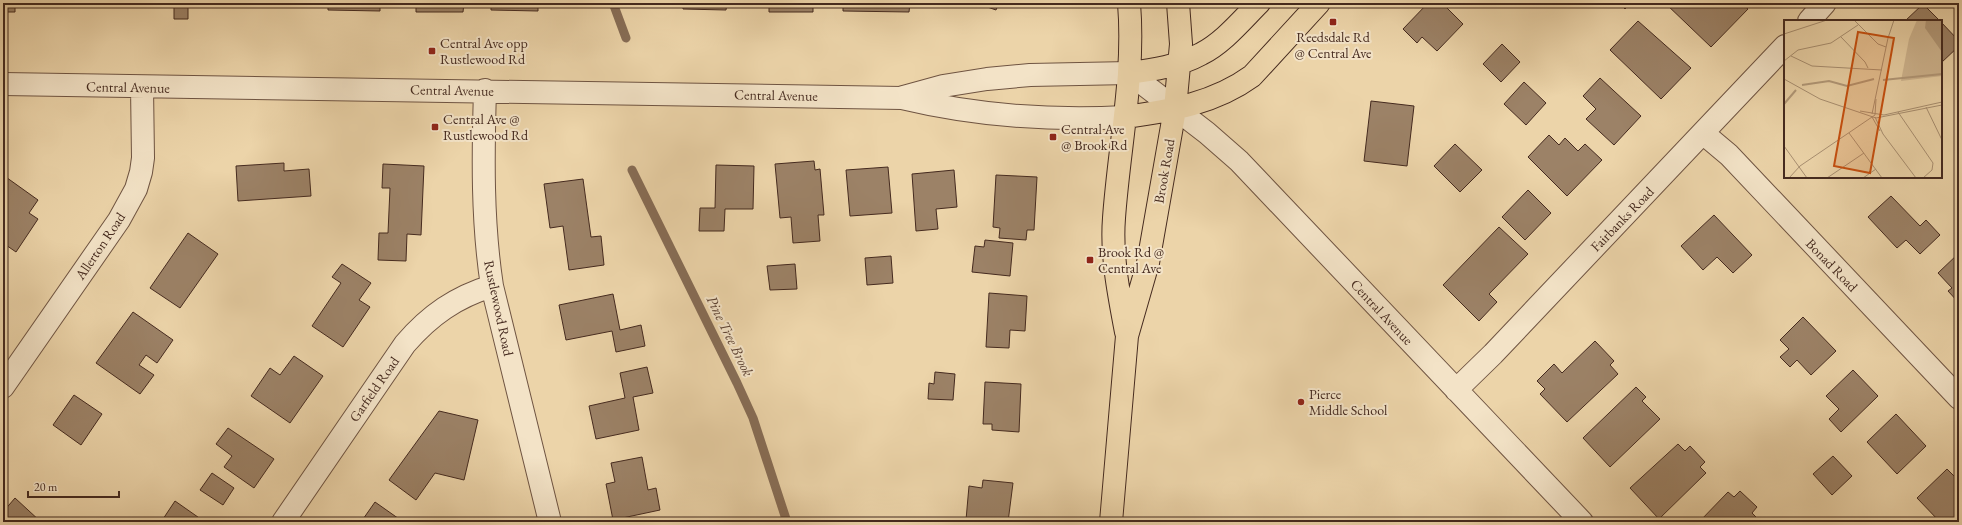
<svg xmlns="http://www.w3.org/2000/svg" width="1962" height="525" font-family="'EB Garamond',serif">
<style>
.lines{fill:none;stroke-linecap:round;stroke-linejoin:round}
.stream{stroke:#876d56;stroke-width:9}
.building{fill:#9c8267;stroke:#452a1f}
.minor-casing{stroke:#6f5442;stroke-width:24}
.major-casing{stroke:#452a1f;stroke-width:24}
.minor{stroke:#f3e3c7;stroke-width:22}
.major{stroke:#ecd4a9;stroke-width:22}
.poi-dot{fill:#8f2418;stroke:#f3e3c7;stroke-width:1.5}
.labels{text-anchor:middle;stroke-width:4;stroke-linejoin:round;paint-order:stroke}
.poi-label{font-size:14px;fill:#452a1f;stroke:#f3e3c7;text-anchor:start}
.street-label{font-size:14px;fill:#452a1f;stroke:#f3e3c7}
.water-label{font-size:15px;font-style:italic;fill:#604636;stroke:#f3e3c7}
.inset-river{fill:none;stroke:#b39a7a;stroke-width:2}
.inset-road{fill:none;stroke:#a99072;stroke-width:1}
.view{fill:#c75010;fill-opacity:0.15;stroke:#c75010;stroke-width:2}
.inset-edge{fill:none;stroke:#452a1f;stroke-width:2}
</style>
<rect width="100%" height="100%" fill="#ecd4a9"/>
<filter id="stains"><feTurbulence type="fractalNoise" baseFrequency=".005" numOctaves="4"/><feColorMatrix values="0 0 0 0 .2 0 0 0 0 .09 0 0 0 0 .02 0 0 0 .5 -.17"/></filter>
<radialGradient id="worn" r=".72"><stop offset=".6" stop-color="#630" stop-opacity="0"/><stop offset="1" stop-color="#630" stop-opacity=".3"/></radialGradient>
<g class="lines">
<path class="stream" d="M613,3l13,35
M632,170l105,213 16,35 34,104"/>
</g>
<path class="building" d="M3,3h22v1h-10v8h-12z
M73,3h32v3h-32z
M174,3h14v16h-14z
M328,3h52v8l-52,-1z
M416,3h48l-1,9h-47z
M491,3h47v8l-47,-1z
M683,3h44l-1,7 -43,-1z
M769,3h44v9h-44z
M843,3h67l-1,9 -66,-1z
M976,3h23l-3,7z
M1428,3h14l21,21 -26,27 -15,-14 -5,6 -14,-14z
M1619,3h12l-6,6z
M1665,3h76l7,6 -37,38z
M1923,4l17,17h-35z
M1638,21l53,47 -30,31 -51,-49z
M1941,22l18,19v5l-18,17z
M1502,44l18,18 -19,20 -18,-18z
M1600,78l41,38 -27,29 -28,-26 10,-10 -13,-13z
M1524,82l22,21 -20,22 -22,-21z
M1371,101l43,5 -7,60 -43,-5z
M1549,135l10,10 6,-7 13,13 7,-7 17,16 -35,36 -39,-39z
M1455,144l27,26 -22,22 -26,-26z
M814,161l1,9 5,-1 4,46h-6l2,26 -27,2 -2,-26 -11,1 -5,-54z
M284,163v8l25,-2 2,27 -73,5 -2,-35z
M383,164l41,2 -3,69 -14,-1 -1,27 -28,-1 1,-27h9l2,-45h-8z
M716,165l38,1 -1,43h-28l-1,22h-25l1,-23h15z
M888,167l4,46 -42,3 -4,-46z
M954,170l3,37 -21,2 2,20 -22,2 -4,-57z
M3,175l35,25 -9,13 9,6 -22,33 -13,-9z
M996,175l41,2 -3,53h-7l-1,10 -27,-2 1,-10 -7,-1z
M583,179l8,58 10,-1 3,29 -35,5 -6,-44 -13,2 -6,-44z
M1528,190l23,23 -26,27 -23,-23z
M1891,196l29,30 6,-6 14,15 -20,19 -14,-14 -9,8 -29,-31z
M1714,215l38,40 -19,18 -16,-16 -14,13 -22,-24z
M1499,227l29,27 -39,40 8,8 -18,19 -36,-36z
M188,233l30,21 -38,54 -30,-20z
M985,240l28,3 -3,33 -38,-4 3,-26 9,1z
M1959,253v50l-11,-12 4,-3 -14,-15z
M891,256l2,27 -26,2 -2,-27z
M342,264l29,19 -12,17 11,7 -27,40 -31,-21 29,-43 -9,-6z
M795,264l2,25 -27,1 -3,-24z
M989,293l38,3 -2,35 -15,-1 -1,18 -23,-1z
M613,294l7,36 21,-5 4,21 -29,6 -4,-21 -46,9 -7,-35z
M133,312l40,28 -16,23 -11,-8 -7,10 15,10 -14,19 -44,-31z
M1803,317l33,34 -25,24 -14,-15 -7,7 -10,-10 9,-8 -9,-9z
M1595,341l19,20 -4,4 8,9 -51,48 -27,-28 5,-5 -8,-8 17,-17 8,9z
M294,356l29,20 -33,47 -39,-27 19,-28 10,7z
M647,367l6,26 -20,4 6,33 -43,9 -7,-33 36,-8 -5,-25z
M1853,370l25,26 -37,36 -12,-13 10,-10 -13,-13z
M935,372l20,2 -2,26 -25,-1 1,-16 5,1z
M985,382l36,2 -2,48 -27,-2v-6h-9z
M1636,387l10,10 -4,4 18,18 -50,48 -27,-29z
M74,395l28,19 -21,31 -28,-20z
M439,411l39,9 -14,60 -29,-7 -19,27 -27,-20z
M1896,414l30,32 -29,28 -30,-32z
M228,428l46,31 -20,29 -30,-21 8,-11 -16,-12z
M1678,444l7,7 5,-5 15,16 -5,5 6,6 -47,46 -29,-31z
M1833,456l19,20 -20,19 -19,-21z
M642,457l6,33 8,-2 4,22 -47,10 -7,-36 9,-2 -4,-19z
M1947,469l12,12v33l-9,8h-10l-23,-24z
M212,473l22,15 -11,17 -23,-15z
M983,480l30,3 -5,39 -42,-2 3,-34 13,2z
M1740,491l17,16 -5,6 5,5 -4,4h-54l29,-30 6,5z
M15,498l26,24h-38v-10z
M175,501l30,21h-37l-5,-3z
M375,502l27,19 -1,1h-40z"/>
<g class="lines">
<g class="minor-casing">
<path id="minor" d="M1809,21l16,-18
M3,84l899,14c75,18 146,23 223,19
M485,90c-2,66 -3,131 7,196l58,236
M903,97l40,-11 44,-7 43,-4 99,-2 78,60 32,28 343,361
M1704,134l25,21 230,243
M3,387l116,-167 17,-31 5,-17 2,-14 -1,-71
M1456,390l37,-36 292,-308
M283,522l122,-178c25,-29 51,-47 87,-58"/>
</g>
<g class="major-casing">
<path id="major" d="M1129,73c24,-3 50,-7 72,-19 22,-11 40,-33 58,-51
M1125,117c45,-6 90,-14 127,-41l67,-73
M1126,332c-7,-37 -15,-76 -12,-114 5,-71 21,-143 15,-215
M1111,522l16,-186 21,-73 27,-154 6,-65 -3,-41"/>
</g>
<use href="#minor" class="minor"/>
<use href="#major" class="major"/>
</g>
<g class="poi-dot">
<rect x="1329" y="18" width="8" height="8" rx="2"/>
<rect x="428" y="47" width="8" height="8" rx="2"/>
<rect x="431" y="123" width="8" height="8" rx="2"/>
<rect x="1049" y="133" width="8" height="8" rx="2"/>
<rect x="1086" y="256" width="8" height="8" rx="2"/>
<circle cx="1301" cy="402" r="4"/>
</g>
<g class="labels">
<g class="poi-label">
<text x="1333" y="42" text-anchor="middle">Reedsdale Rd<tspan x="1333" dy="16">@ Central Ave</tspan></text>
<text x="440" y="48">Central Ave opp<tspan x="440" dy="16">Rustlewood Rd</tspan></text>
<text x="443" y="124">Central Ave @<tspan x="443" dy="16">Rustlewood Rd</tspan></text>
<text x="1061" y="134">Central Ave<tspan x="1061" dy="16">@ Brook Rd</tspan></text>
<text x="1098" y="257">Brook Rd @<tspan x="1098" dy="16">Central Ave</tspan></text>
<text x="1309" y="399">Pierce<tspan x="1309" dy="16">Middle School</tspan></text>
</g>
<g class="street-label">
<text transform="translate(128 87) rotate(1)" y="5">Central Avenue</text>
<text transform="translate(452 90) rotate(1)" y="5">Central Avenue</text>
<text transform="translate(776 95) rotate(1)" y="5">Central Avenue</text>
<text transform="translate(1164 171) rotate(-80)" y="5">Brook Road</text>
<text transform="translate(1622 219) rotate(-46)" y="5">Fairbanks Road</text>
<text transform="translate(100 246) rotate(-56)" y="5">Allerton Road</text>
<text transform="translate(1832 265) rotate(46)" y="5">Bonad Road</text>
<text transform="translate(499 308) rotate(78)" y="5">Rustlewood Road</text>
<text transform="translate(1382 312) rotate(47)" y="5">Central Avenue</text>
<text transform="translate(374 389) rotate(-55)" y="5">Garfield Road</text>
</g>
<g class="water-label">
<text transform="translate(730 336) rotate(64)" y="5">Pine Tree Brook</text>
</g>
</g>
<g transform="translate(1784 20)">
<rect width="158" height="158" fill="#ecd4a9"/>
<path d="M133,0h25v56l-41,5 8,-42z" fill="#d0b792"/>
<path d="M142,0h16v32l-17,-24z" fill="#b39a7a"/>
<path class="inset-river" d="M99,60l59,-6M18,65l27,-4 18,5 27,-7M0,84l12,-14"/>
<path class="inset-road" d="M70,0l24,24 8,3M0,14l43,-14M57,17l24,25 3,6M7,36l21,10 70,4M0,41l14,-11 33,-7 27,-18M0,59l36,20 56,19 66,-13M142,87l16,33M76,91l24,4 58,-13M114,92l35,51 -1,7 -9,8M88,94l16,-76 6,-18M88,97l8,14M91,97l8,17 33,44M65,113l33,45M0,126l23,32M5,158l11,-12 72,-49 3,-2 1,-16M43,158l37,-25M79,158l13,-9"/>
<path class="view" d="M74,12l36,6 -24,135 -36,-7z"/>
<rect width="158" height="158" class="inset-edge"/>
</g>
<rect width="1962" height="525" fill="none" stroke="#ecd4a9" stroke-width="16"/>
<rect x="4" y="4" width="1954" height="517" fill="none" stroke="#452a1f" stroke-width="2"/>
<rect x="8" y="8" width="1946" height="509" fill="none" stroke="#452a1f"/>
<path d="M28 491v6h91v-6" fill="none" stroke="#452a1f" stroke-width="2"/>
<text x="34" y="491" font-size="12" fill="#452a1f" stroke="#f3e3c7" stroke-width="3" paint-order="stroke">20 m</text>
<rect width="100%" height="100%" filter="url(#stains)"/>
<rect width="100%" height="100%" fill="url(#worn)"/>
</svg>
